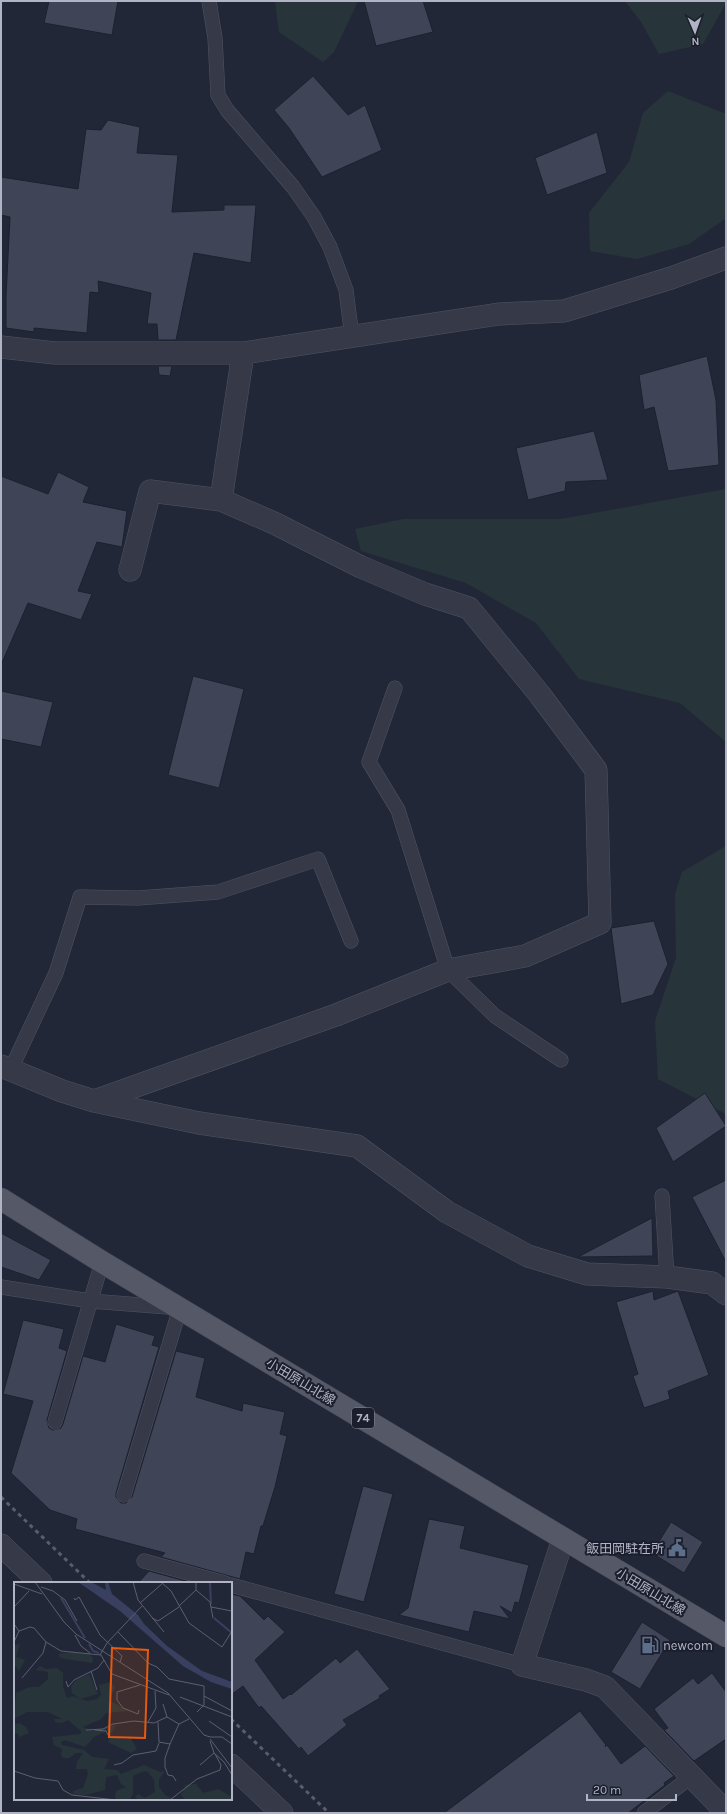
<svg xmlns="http://www.w3.org/2000/svg" width="727" height="1814" font-family="Karla,'Noto Sans JP',sans-serif">
<style>
.green{fill:#27353b}
.building{fill:#3f4457;stroke:#1d202e}
.lines{fill:none;stroke-linecap:round;stroke-linejoin:round}
.service-casing{stroke:#505462;stroke-width:15}
.minor-casing{stroke:#505462;stroke-width:23}
.primary-casing{stroke:#3f4251;stroke-width:23}
.service{stroke:#363947;stroke-width:14}
.minor{stroke:#363947;stroke-width:22}
.primary{stroke:#545867;stroke-width:22}
.rail{stroke:#585c6e;stroke-width:3;stroke-dasharray:4 4;stroke-linecap:butt}
.labels{text-anchor:middle;stroke-width:4;stroke-linejoin:round;paint-order:stroke}
.shield{fill:#1b1e2c;stroke:#838796;stroke-width:1}
.shield-label{font-size:12px;font-weight:bold;fill:#b0b4c4}
.street-label{font-size:13px;fill:#b0b4c4;stroke:#1b1e2c}
.poi-label{font-size:13px;fill:#b0b4c4;stroke:#1b1e2c;text-anchor:end}
.inset-river{fill:none;stroke:#39405f;stroke-width:2}
.inset-road{fill:none;stroke:#5b5f6f;stroke-width:1}
.view{fill:#e8590c;fill-opacity:0.15;stroke:#e8590c;stroke-width:2}
.inset-edge{fill:none;stroke:#b0b4c4;stroke-width:2}
</style>
<rect width="100%" height="100%" fill="#222737"/>
<path class="green" d="M275,1h83l-24,51 -11,10 -44,-30z
M625,1h101v2l-23,41 -44,10 -18,-32z
M668,91l58,23v104l-37,26 -52,15 -47,-8 -1,-38 40,-51 14,-49z
M726,489v253l-46,-39 -101,-24 -43,-56 -70,-40 -105,-32 -6,-22 48,-10h158z
M726,846v268l-68,-35 -3,-58 21,-63 -1,-64 7,-22z"/>
<path class="building" d="M49,1h69l-6,34 -68,-12z
M364,1h59l10,31 -57,14z
M313,76l35,39 17,-10 17,45 -60,27 -33,-49 -15,-18z
M108,120l32,7 -3,26 41,2 -6,57 52,-2v-5h32l-5,58 -57,-10 -18,87h-18l-1,-16h-10l4,-31 -53,-12 1,12 -9,-1 -3,41 -53,-5v4l-28,-4v-32l4,-79 -9,-2v-38l77,12 8,-60 15,1z
M597,132l10,41 -60,22 -12,-37z
M707,356l9,44 3,65 -51,6 -14,-64 -10,3 -5,-35z
M158,366h14l-2,10 -11,-1z
M594,431l14,49 -42,2 -1,9 -37,9 -12,-52z
M58,472l31,15 -6,15 44,9 -5,36 -25,-5 -19,49 14,3 -11,26 -53,-17 -27,62v-189l47,18z
M193,676l51,13 -25,99 -51,-13z
M1,691l52,11 -12,45 -40,-8z
M654,921l14,43 -15,31 -32,9 -10,-76z
M705,1093l21,33 -53,36 -17,-34z
M726,1180v82l-34,-65z
M652,1218l1,38 -75,1z
M1,1233l50,27 -12,20 -38,-13z
M653,1291l1,9 24,-9 31,84 -41,16 2,8 -26,9 -11,-32 5,-2 -22,-72z
M23,1320l41,9 -5,19 8,3 -20,69 2,8 4,2 8,-2 2,-4 20,-68 22,6 11,-38 39,12 -3,9 7,2 -43,146v4l5,6h5l6,-6 44,-146 29,7 -9,39 46,14 1,-8 42,9 -5,22 7,2 -12,51 -12,39h-2l-7,28 -8,-2 -6,27 -79,-22 4,-4 -90,-24 2,-10 -27,-9 -39,-37 22,-72 -30,-7z
M363,1486l30,8 -29,108 -30,-8z
M429,1519l36,7 -5,22 69,17 -10,38 -4,-1 -3,11 -12,-7 10,13 -36,-8 -5,21 -70,-17 9,-7z
M671,1522l32,20 -19,31 -32,-20z
M149,1571l44,12h-55z
M231,1594l9,2 24,24 4,-4 17,16 -30,28 28,39 7,-5 1,1 45,-37 4,5 17,-14 33,40 -11,7 1,2 -37,22 4,5 -39,31 -7,-9 -2,2 -38,-43 -2,2 -16,-22 -12,9z
M642,1622l28,18 -30,49 -29,-17z
M712,1673l14,19v47l-32,22 -30,-31 4,-2 -14,-19 39,-31 5,6z
M580,1711l26,34 -1,2 2,-2 14,19 24,-18 29,30 -10,7 1,2 -37,28h-184z"/>
<g class="lines">
<g class="service-casing">
<path id="service" d="M209,1l6,37 3,57 9,15 66,77 21,30 16,30 16,43 6,47
M395,688l-26,74 29,48 50,160 47,46 66,44
M10,1071l46,-98 24,-76 58,1 80,-6 100,-33 33,82
M662,1196l5,81
M1,1287l89,14 90,7 -56,187
M55,1422l47,-160
M144,1561l81,22
M231,1585l291,80
M644,1813l48,-37"/>
</g>
<g class="minor-casing">
<path id="minor" d="M1,347l54,6h188l256,-39 65,-3 107,-33 55,-20
M221,500l22,-147
M1,1066l61,25 32,10 105,22 158,23 90,66 81,44 59,18 80,3 45,6 14,11
M94,1101l242,-86 112,-45 77,-14 75,-33 -4,-153 -56,-75 -71,-87 -44,-14 -64,-27 -87,-44 -53,-23 -71,-9 -20,79
M563,1539l-41,126 64,15 19,7 121,125
M1,1545l40,38
M231,1765l51,48"/>
</g>
<g class="primary-casing">
<path id="primary" d="M1,1199l101,63 624,374"/>
</g>
<use href="#service" class="service"/>
<use href="#minor" class="minor"/>
<use href="#primary" class="primary"/>
<path class="rail" d="M1,1497l89,86
M231,1719l98,94"/>
</g>
<defs>
<g id="civic-bare" transform="scale(1.38)"><path d="M-.6-6.5H3V-4.5H.6V-3L4-1V1h2V6H-6V1h2V-1L-.6-3ZM-1.2 2.5V6h2.4V2.5Z" fill="#5c6f8a" stroke="#1b1e2c" stroke-width="2.5" paint-order="stroke"/></g>
<g id="fuel-bare" transform="scale(1.38)"><path d="M-5.5-6h7V0h2V4h1.3V-2.5L3-4.5l.8-.8L6-3V5H2.5V1h-1V6h-7ZM-4.2-4.7v3.2H.2V-4.7Z" fill="#5c6f8a" stroke="#1b1e2c" stroke-width="2.5" paint-order="stroke"/></g>
</defs>
<g fill-rule="evenodd">
<use href="#civic-bare" x="677" y="1548"/>
<use href="#fuel-bare" x="650" y="1645"/>
</g>
<g class="labels">
<rect class="shield" x="352" y="1408" width="22" height="20" rx="3"/>
<g class="shield-label">
<text x="363" y="1422">74</text>
</g>
<g class="street-label">
<text transform="translate(301 1381) rotate(31)" y="5">小田原山北線</text>
<text transform="translate(651 1591) rotate(31)" y="5">小田原山北線</text>
</g>
<g class="poi-label">
<text x="664" y="1553">飯田岡駐在所</text>
<text x="663" y="1650" text-anchor="start">newcom</text>
</g>
</g>
<g transform="translate(14 1582)">
<rect width="218" height="218" fill="#222737"/>
<path d="M6,62l-4,13 9,3 -6,11 -5,-7v-19zM57,70l18,2 4,4 -1,5 -32,-5 -2,-4zM26,84l6,3 11,-1 6,5v14l4,11 5,-2 15,5 10,-2 4,-4 -2,-10 11,-3 5,5 -6,13 19,11 -22,2 -5,6 -18,8 9,4 24,-6 -4,8 -5,-2 -13,6 -9,10 -20,-7 -4,2 1,3 22,5 8,7 17,2 -5,10 13,1 4,4 23,-9 16,7 5,-1 -6,8v8l6,8 8,4 -31,1 -7,-2 3,-4 7,4 10,-6 -1,-12 -6,-8 -4,-1 -11,5v17l-3,7h-13l-2,-3 1,-6 10,-4 -5,-3 -4,-9 -11,2 -1,13 -20,5 -12,-1v-3l10,-3 5,-14 -1,-5h-11l1,-7 6,-9h-7l-7,5h-5l-3,-2 1,-7 -8,-4 -2,-8 29,-3v-3l-13,-11 -6,3 -7,-1 -1,-3h8l-14,-7h-21l-13,7 2,-26 14,-6h9l9,-8v-7l-12,-2zM75,92l9,20 -18,5 -8,-6 -1,-6 4,-6zM5,141l7,4 3,6 -10,4 -2,-4 -3,1v-9zM97,153l11,4h5l2,-4 8,14 -6,4 -23,-11zM182,202l7,9 15,-4 14,8v3h-47l-4,-5 5,-10z" fill="#27353b"/>
<path d="M64,0h13l15,8 -1,-8h3l4,12 26,21 6,9 23,22 35,25 30,11v7l-21,-7 -28,-16 -63,-55z" fill="#39405f"/>
<path class="inset-river" d="M196,0l1,22M47,16l24,40M200,36l18,15M75,62l4,7 6,2"/>
<path class="inset-road" d="M21,0l29,40 12,12 92,59 36,42 6,2h12l10,7M119,0l5,18 26,32M147,0l10,9 18,32 33,24 10,-16M182,0v8l14,12 3,16M0,2l28,10M27,5l12,4 12,9 12,21M60,16l1,2 4,-3 21,38 22,21 -2,6M126,21l23,-20M165,24l17,-16M0,25l15,-16M197,25l21,4M138,36l6,3 21,-14M0,42l5,7 11,-4 4,1 12,14 15,9 40,4 11,19 57,21M104,50l30,31 9,4 12,12 35,7v19l-7,7M61,53l6,11 9,7M0,60l5,-11M86,73l7,-12 35,-37M77,89l6,19M8,96l21,-25 3,-11M52,99l2,6 6,-7 24,-12 6,-8M190,114l28,15M166,115l52,20M149,122l4,13M125,128l-1,4 -15,-6 -6,-8v-8l23,-7M195,139l23,16M134,140l8,-14 -1,-17M144,140l1,20 11,2 9,-20 10,-5M72,148l17,-1 10,-5 21,-3 20,2 13,-6 12,7M81,148l11,1 2,4M196,157l22,29M196,159l4,12 10,9 8,13M156,162l-5,14v9l3,8 5,1 3,5M100,183l8,-2 11,-8 23,-4 3,-8M186,183l14,-12M0,189l21,7 23,3 5,9 9,5 44,5M156,218l27,-21 23,-9 1,-5 -6,-11"/>
<path class="view" d="M98,66l36,2 -3,88 -36,-1z"/>
<rect width="218" height="218" class="inset-edge"/>
</g>
<rect width="727" height="1814" fill="none" stroke="#b0b4c4" stroke-width="4"/>
<g transform="translate(695 32) rotate(178)" stroke="#1b1e2c" stroke-width="3" paint-order="stroke">
<path d="M0-3L7 15L0 10L-7 15Z" fill="#b0b4c4"/>
<text y="-6" font-size="11" font-weight="bold" text-anchor="middle" fill="#b0b4c4">N</text>
</g>
<path d="M587 1794v6h89v-6" fill="none" stroke="#b0b4c4" stroke-width="2"/>
<text x="593" y="1794" font-size="12" fill="#b0b4c4" stroke="#1b1e2c" stroke-width="3" paint-order="stroke">20 m</text>
</svg>
